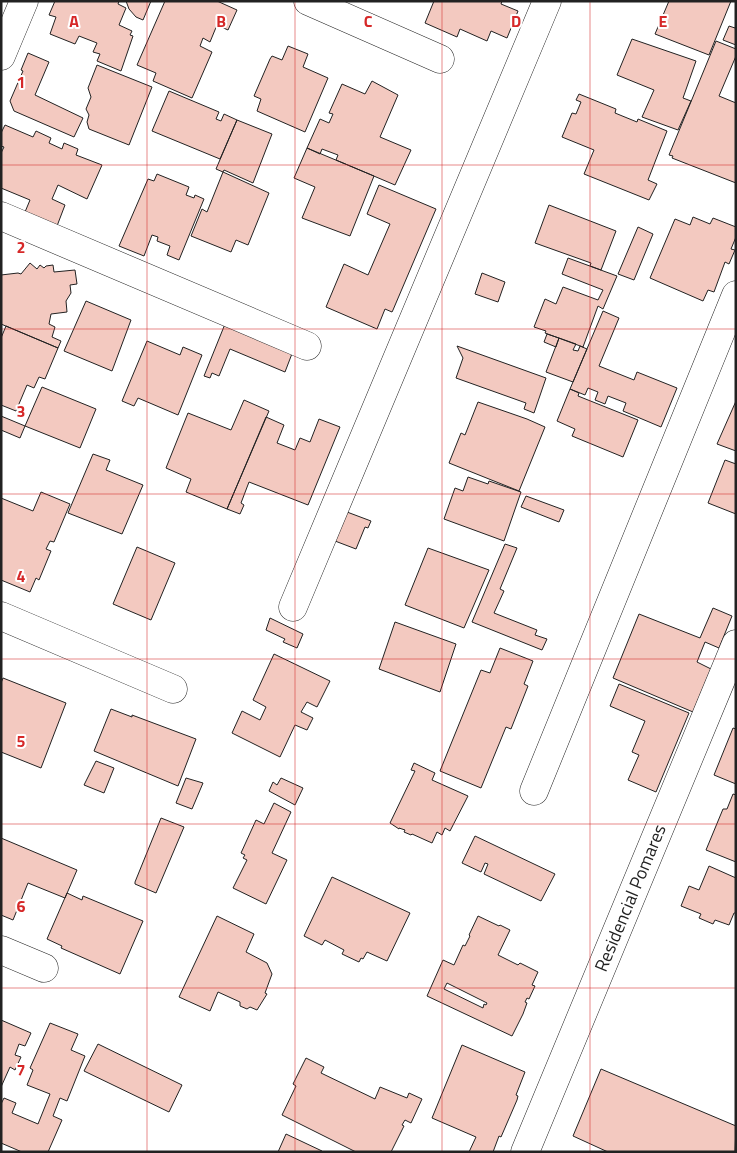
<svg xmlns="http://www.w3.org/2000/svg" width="737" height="1153" font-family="'Titillium Web',sans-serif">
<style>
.building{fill:#f3c9c0;stroke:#222;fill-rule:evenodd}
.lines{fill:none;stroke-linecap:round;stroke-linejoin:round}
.minor-casing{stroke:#222;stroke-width:29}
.minor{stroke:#fff;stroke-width:28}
.grid{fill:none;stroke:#d62828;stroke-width:1;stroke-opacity:0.55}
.labels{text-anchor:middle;stroke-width:4;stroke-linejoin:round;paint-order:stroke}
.street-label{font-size:18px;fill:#222;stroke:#fff}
.grid-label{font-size:16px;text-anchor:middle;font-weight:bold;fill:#d62828;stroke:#fff;stroke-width:4;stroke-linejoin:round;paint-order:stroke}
</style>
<rect width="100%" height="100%" fill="#fff"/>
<path class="building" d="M55,1h64l-1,3 8,4 -7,17 13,6 -2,4 3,1 -12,35 -24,-10 3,-7 -7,-2 4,-9 -18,-7 -4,8 -25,-10 6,-17 -7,-2z
M126,1h25l-8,19 -7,-3 -7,-8z
M165,1h52l20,9 -9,20 -11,-5 -7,17 -7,-4 -3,8 12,6 -20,46 -39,-17 3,-8 -19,-8z
M434,1h68l-1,3 17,7 -11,27 -16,-7 -4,10 -27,-12 -3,8 -32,-14z
M669,1h62l-22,54 -54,-21z
M736,25v20l-13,-5 6,-14 6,2z
M632,39l64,22 -13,37 8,3 -13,29 -36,-13 12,-27 -37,-15z
M716,41l20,8v7l-17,40 17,7v80l-64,-25 1,-2 -4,-1z
M288,46l20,8 -5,13 25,11 -23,54 -48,-21 4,-12 -7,-3 16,-37 2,-3 10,4z
M28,53l21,9 -14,33 48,23 -9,19 -60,-26 -4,-10 13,-30 -2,-1z
M97,65l55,22 -23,58 -40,-16 -2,-7 2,-7 -3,-6 5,-12 -3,-9z
M372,81l26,14 -18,42 31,13 -16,35 -59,-25 2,-5 -16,-6 -2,5 -13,-6 13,-29 9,4 4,-9 -4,-1 13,-29 23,10z
M169,91l50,21 -3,7 5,2 3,-7 13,6 -17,39 -68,-28z
M579,94l37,15 -1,4 22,9 1,-3 29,12 -19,49 9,4 -8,16 -65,-26 10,-24 -32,-13 10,-24 4,1 5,-12 -5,-2z
M237,120l35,14 -19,49 -29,-13 -1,2 -7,-3z
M5,125l28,12 3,-6 15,7 -2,5 13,6 2,-6 14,6 -2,6 26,10 -15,34 -29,-14 -6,14 13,6 -8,21 -32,-14 5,-12 -29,-12v-35l3,-6 -3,-1v-13z
M307,148l67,28 -24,60 -48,-18 13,-31 -21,-9z
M223,172l46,21 -21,52 -12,-5 -5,12 -40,-16 11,-27 5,3z
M157,174l32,13 -3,8 8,3 1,-3 9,4 -25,61 -12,-5 3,-9 -13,-5 1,-4 -6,-2 -8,21 -25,-10 29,-67 6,2z
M379,185l57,24 -43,101 -1,2 -7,-3 -8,20 -51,-22 18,-43 24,11 22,-51 -23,-10z
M549,205l67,26 -15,39 -11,-4 1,-3 -56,-20z
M693,217l17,7 3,-6 23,9v10l-5,12 4,1 -6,14 -4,-2 -11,30 -6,-2 -5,11 -53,-23 25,-59 15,6z
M638,227l15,7 -19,46 -16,-6z
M568,258l49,18 -14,33 -5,-3 -15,41 -38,-14 1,-2 -12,-4 11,-28 11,5 7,-17 35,13 5,-10 -41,-16z
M30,263l7,6 3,-4 4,3 2,-2 7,-1 1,7 21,-2 2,14 -7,1 1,8 -5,8 1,11 -16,2 -2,10 6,3 -3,10 9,4 -3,7 -57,-24v-49l17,-2 3,1z
M482,273l23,9 -7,20 -23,-8z
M86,301l45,19 -19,51 -48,-20z
M603,311l16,7 -20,48 35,14 3,-8 40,16 -16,39 -38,-16 3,-8 -18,-7 -3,8 -10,-4 3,-8 -10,-4 -3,7 -15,-6z
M225,324l68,27 -8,21 -55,-23 -11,27 -7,-3 -2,5 -6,-2z
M6,326l52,22 -13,31 -6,-2 -5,11 -7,-3 -11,26 -15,-6v-67z
M547,334l12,4 -3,9 -12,-5z
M559,338l17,6 -3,6 5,1 2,-5 7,3 -14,33 -27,-10z
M147,341l33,14 3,-8 19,8 -24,60 -40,-17 -4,8 -12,-5z
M457,346l89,32 -12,35 -10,-4 2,-6 -70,-25 7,-20z
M42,387l54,22 -16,39 -55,-22z
M570,389l9,4 -1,3 60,24 -15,37 -51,-21 3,-7 -18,-8z
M244,400l25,11 -42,98 -41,-17 5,-13 -25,-11 22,-55 43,17z
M736,401v50l-19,-7z
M478,402l49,17 18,8 -26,64 -70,-28 12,-30 4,2z
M1,416l24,10 -5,12 -19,-8z
M266,417l18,8 -7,18 18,7 5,-12 10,4 9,-23 21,8 -32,78 -59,-23 -8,21 3,2 -4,9 -13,-5z
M93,454l17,6 -4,10 37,15 -21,49 -54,-21z
M725,460l11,4v50l-28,-11z
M468,477l20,7 1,-3 32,11 -17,49 -60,-22 11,-31 8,3z
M41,492l29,12 -16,38 -4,-1 -4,8 5,2 -12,29 -3,-2 -6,14 -29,-12v-82l32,13z
M526,496l38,14 -5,12 -38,-15z
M347,512l24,9 -3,7 -3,-1 -9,22 -21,-8z
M505,544l12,4 -17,41 4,2 -10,22 43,17 -2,5 12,4 -5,11 -70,-28z
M137,547l38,16 -24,57 -38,-16z
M428,548l61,22 -25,58 -59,-23z
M713,608l19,8 -13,32 -14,-6 -8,20 14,7 -18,43 -80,-34 26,-64 61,24z
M270,618l33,16 -6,14 -14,-6 2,-3 -19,-9z
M395,622l61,22 -16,48 -61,-23z
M500,648l33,13 -9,23 4,2 -17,43 -5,-2 -25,61 -41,-17 41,-101 9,3z
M274,654l56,27 -13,26 -10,-5 -6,10 12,6 -6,12 -12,-5 -15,32 -48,-24 10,-22 18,9 6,-13 -13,-7z
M3,678l63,25 -25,65 -40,-16v-69z
M619,684l70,29 -33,79 -28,-12 11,-25 -7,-3 13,-31 -35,-15z
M111,709l21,8v-2l64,24 -18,47 -84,-35z
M733,728l3,1v55l-22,-9z
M96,761l18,7 -10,25 -20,-8z
M414,763l21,10 -3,7 36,16 -18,35 -5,-3 -3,7 -5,-3 -5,11 -20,-9 -1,1 -7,-3 1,-2 -6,-2v1l-9,-6 25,-52 -4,-1z
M186,778l17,5 -11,26 -16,-6z
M281,778l22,10 -8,17 -26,-14 4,-9 4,3z
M733,794l3,1v67l-30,-12 17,-41h4z
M274,803l17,9 -19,41 15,7 -21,44 -33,-16 14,-28 -4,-2 2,-3 -4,-2 15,-33 8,4z
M161,818l23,9 -28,66 -21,-9v-2z
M475,836l80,38 -14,27 -57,-27 4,-10 -3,-1 -4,9 -19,-9z
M1,838l76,32 -12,28 -37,-15 -15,37 -12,-5z
M709,866l27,12v35h-2l-5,12 -14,-5 -2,4 -14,-6 2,-4 -20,-8 8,-20 10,4z
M332,877l78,36 -23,48 -20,-9 -4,7 -2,-1 -2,4 -17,-8 2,-4 -19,-10 -3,5 -18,-9z
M67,893l15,7 1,-4 60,25 -23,53 -59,-26 1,-2 -15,-7z
M217,916l37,18 -8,18 21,11 5,11 -7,19 2,1 -10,16 -7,-3 -3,2 -7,-3v-4l-22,-10 -8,19 -31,-14z
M478,916l21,10 1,-1 10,5 -12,25 20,10 2,-2 18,9 -6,13 3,1 -6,13 -2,-1 -2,4 2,1 -4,11 -11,22 -85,-40 16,-36 11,5 9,-20 2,1 5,-10 -1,-1zM447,983l40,20 -1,2 -2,-1 -1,4 -39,-19z
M1,1020l30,13 -6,13 -6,-2 -4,11 6,2 -6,13 -5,-3 -9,20z
M50,1023l28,11 -7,16 14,6 -18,45 -7,-3 -7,18 9,4 -14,32h-26l-21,-9v-39l3,-6 12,5 -4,10 26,11 12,-30 -23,-9 6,-15 -3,-2z
M98,1044l84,41 -13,27 -85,-41z
M462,1045l63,27 -9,23 2,1 -1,4 -16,37 -2,-1 -6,16h-24l7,-15 -44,-19z
M306,1058l18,9 -3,6 54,26 5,-12 27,11 2,-5 13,6 -11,24 -6,-3 -3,5 2,1 -13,26h-35l-74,-37 14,-29 -3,-2z
M601,1069l135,57 -1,26h-127l-35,-16z
M286,1134l36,17 -1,1h-43z"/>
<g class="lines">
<g class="minor-casing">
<g id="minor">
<path d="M308,1l132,58"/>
<path d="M1,56l23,-55"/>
<path d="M1,216l306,130"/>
<path d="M293,607l254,-606"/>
<path d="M1,616l172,73"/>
<path d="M534,791l202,-496"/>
<path d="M1,950l43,18"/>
<path id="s1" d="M525,1152l211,-508"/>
</g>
</g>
<use href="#minor" class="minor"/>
</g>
<path class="grid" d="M147,1v1151M295,1v1151M442,1v1151M590,1v1151M1,165h735M1,329h735M1,494h735M1,659h735M1,824h735M1,988h735"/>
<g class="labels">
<g class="street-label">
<text dy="6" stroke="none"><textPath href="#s1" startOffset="275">Residencial Pomares</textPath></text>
</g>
</g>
<g class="grid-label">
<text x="74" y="27">A</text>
<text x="221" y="27">B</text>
<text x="368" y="27">C</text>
<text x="516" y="27">D</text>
<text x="663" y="27">E</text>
<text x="21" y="88">1</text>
<text x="21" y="253">2</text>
<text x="21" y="417">3</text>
<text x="21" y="582">4</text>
<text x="21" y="747">5</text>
<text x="21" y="912">6</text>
<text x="21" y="1076">7</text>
</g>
<rect width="737" height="1153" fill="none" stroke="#222222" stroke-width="5"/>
</svg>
